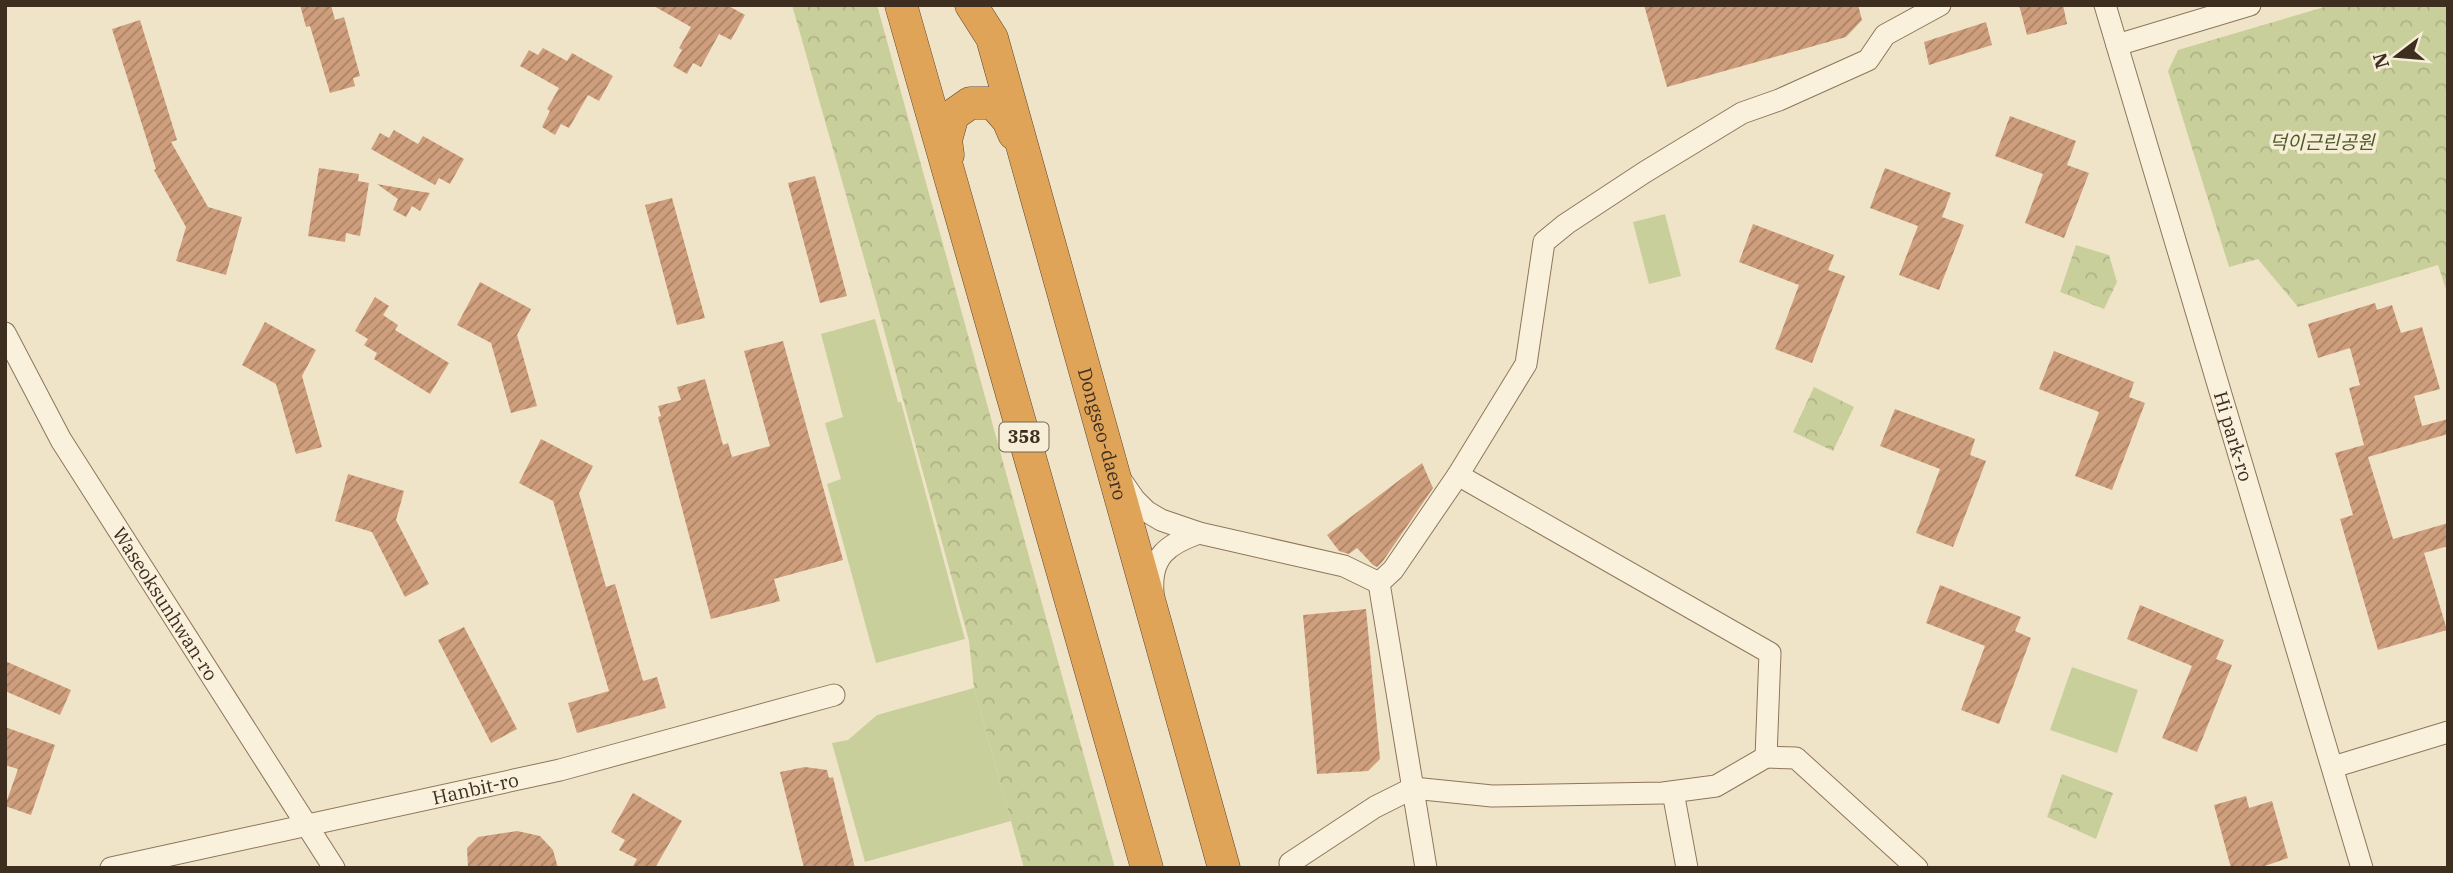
<svg xmlns="http://www.w3.org/2000/svg" width="2453" height="873" font-family="'IBM Plex Serif','Noto Sans KR',serif">
<style>
.forest{fill:url(#forest-crowns)}
.garden{fill:#c9cf9b}
.building{fill:url(#building-hatch)}
.lines{fill:none;stroke-linecap:round;stroke-linejoin:round}
.minor-casing{stroke:#8d765c;stroke-width:23}
.highway-casing{stroke:#5b4430;stroke-width:33}
.minor{stroke:#faf1dc;stroke-width:21}
.highway{stroke:#e0a458;stroke-width:32}
.labels{text-anchor:middle;stroke-width:7;stroke-linejoin:round;paint-order:stroke}
.shield{fill:#f7eed8;stroke:#756857;stroke-width:2}
.shield-label{font-size:18px;font-weight:bold;fill:#3d2e20}
.park-label{font-size:19px;font-style:italic;fill:#4d5a26;stroke:#f7eed8}
.street-label{font-size:19px;fill:#3d2e20;stroke:#f7eed8}
</style>
<defs>
<pattern id="forest-crowns" width="20" height="18" patternUnits="userSpaceOnUse" patternTransform="scale(1.75)"><rect width="20" height="18" fill="#c9cf9b"/><path d="M2 6a3 3 0 1 1 6 0M12 15a3 3 0 1 1 6 0" fill="none" stroke="#aeb285"/></pattern>
<pattern id="building-hatch" width="6" height="6" patternUnits="userSpaceOnUse" patternTransform="scale(1.75)"><rect width="6" height="6" fill="#cf9f7d"/><path d="M-1 1l2-2M0 6l6-6M5 7l2-2" fill="none" stroke="#a98266"/></pattern>
</defs>
<rect width="100%" height="100%" fill="#f0e4c8"/>
<path class="forest" d="M792,5h85l238,863h-91l-50,-180 -5,-47 -94,-344z
M2331,5h117v290l-10,-30 -140,42 -40,-48 -29,8 -61,-196 10,-21z
M2076,245l33,10 8,27 -13,27 -44,-17z
M1814,387l40,20 -21,44 -40,-19z
M2062,774l51,19 -17,46 -49,-22z"/>
<path class="garden" d="M1665,214l16,62 -32,8 -16,-62z
M875,319l23,83h3l64,237 -89,24 -49,-179 14,-5 -16,-56 18,-6 -22,-83z
M2072,667l66,23 -21,63 -67,-23z
M974,688l37,133 -146,41 -33,-119 16,-3 29,-25z"/>
<path class="building" d="M300,5h31l4,15 9,-3 16,59 -7,2 2,8 -25,7 -20,-67 -4,1z
M652,5h75l18,10 -14,25 -12,-6 -18,33 -8,-4 -6,11 -14,-8 9,-16 -3,-2 12,-21z
M1644,5h214l4,15 -16,17 -179,50z
M2019,5h44l4,19 -40,11z
M140,20l37,120 -6,2 37,65 34,10 -16,58 -50,-14 10,-34 -32,-57 2,-1 -44,-140z
M1986,22l6,23 -63,20 -5,-23z
M543,48l24,13 5,-8 41,23 -14,25 -11,-6 -19,33 -8,-4 -6,11 -13,-8 8,-16 -3,-2 12,-21 -39,-22 9,-16 9,5z
M2010,116l66,25 -9,24 22,8 -25,65 -39,-15 18,-49 -48,-18z
M394,130l24,14 5,-8 41,23 -14,25 -11,-6 -4,7 -64,-36 9,-16 9,5z
M319,168l40,6 -1,7 11,2 -9,53 -14,-3 -1,9 -37,-6z
M1885,168l66,25 -9,24 22,8 -25,65 -40,-15 19,-49 -48,-18z
M815,176l32,120 -27,7 -32,-120z
M377,184l34,6 19,3 -10,18 -8,-5 -6,11 -13,-7 5,-11z
M672,198l33,120 -28,7 -32,-120z
M1753,224l81,31 -6,15 17,6 -33,87 -37,-14 24,-64 -60,-23z
M480,282l51,27 -14,26 20,71 -26,7 -20,-70 -34,-18z
M375,297l14,9 -6,9 15,10 -3,5 54,33 -19,31 -56,-35 3,-6 -13,-8 4,-6 -13,-8z
M2375,303l2,7 15,-5 9,28 21,-6 18,62 -26,7 8,30 26,-7v15l-80,23 25,82 55,-16v23l-24,7 23,77 -69,20 -38,-131 13,-4 -18,-62 29,-8 -15,-57 11,-3 -10,-37 -32,10 -10,-34z
M265,322l51,28 -14,26 20,71 -26,7 -20,-70 -34,-19z
M783,341l60,219 -69,19 6,22 -69,18 -53,-202 3,-1 -3,-10 23,-6 -4,-13 28,-8 18,66 5,-2 4,14 38,-11 -26,-95z
M2054,351l80,31 -5,15 16,6 -33,87 -37,-14 24,-64 -60,-23z
M1895,409l80,30 -5,16 16,6 -33,86 -37,-14 24,-64 -60,-23z
M541,439l52,27 -14,27 27,94 9,-3 28,97 14,-4 9,31 -89,25 -9,-30 41,-12 -56,-190 -34,-18z
M1422,463l11,25 -50,73 -6,6 -4,-2 -16,-17 -8,6 -10,-3 -12,-16z
M348,474l56,17 -8,29 33,64 -24,13 -33,-65 -37,-11z
M1940,585l81,32 -6,14 16,7 -32,86 -38,-14 24,-64 -59,-23z
M2140,605l84,35 -8,19 16,6 -35,87 -35,-14 30,-72 -65,-27z
M1366,609l14,150 -12,12 -51,3 -14,-159z
M464,627l53,102 -26,14 -53,-103z
M5,661l66,29 -11,25 -55,-24z
M5,727l50,18 -24,70 -26,-9 13,-37 -13,-4z
M805,767l22,3 2,8 4,-1 22,91h-51l-24,-96z
M633,793l49,28 -27,47h-23l5,-9 -18,-9 6,-10 -14,-8z
M2246,796l3,12 23,-7 16,57 -29,10h-28l-17,-63z
M517,831l23,5 13,14 5,18h-90l-1,-20 11,-11z"/>
<g class="lines">
<g class="minor-casing">
<g id="minor">
<path id="s1" d="M2105,5l257,863"/>
<path d="M2117,45l133,-40"/>
<path id="s2" d="M5,333l56,107 273,428"/>
<path d="M1121,480l14,20 11,11 15,9 38,13 145,33 35,17"/>
<path d="M1379,583l14,-13 65,-95 68,-111 18,-122 22,-18 79,-52 97,-59 37,-13 89,-40 17,-25 55,-30"/>
<path d="M1379,583l47,285"/>
<path d="M1153,593c-3,-37 15,-49 46,-60"/>
<path d="M1766,757l30,1 121,110"/>
<path d="M2333,767l115,-35"/>
<path d="M1673,792l14,76"/>
<path d="M1290,863l85,-56 38,-19 79,8 171,-3 53,-7 50,-29 4,-104 -312,-178"/>
<path id="s3" d="M111,868l449,-98 274,-75"/>
</g>
</g>
<g class="highway-casing">
<g id="highway">
<path d="M901,5l246,863"/>
<path id="s4" d="M971,5l21,33 232,830"/>
<path d="M948,155l-2,-15 7,-25 17,-12h23l15,17 6,14"/>
</g>
</g>
<use href="#minor" class="minor"/>
<use href="#highway" class="highway"/>
</g>
<g class="labels">
<rect class="shield" x="999.5" y="422.5" width="49" height="29" rx="5"/>
<g class="shield-label">
<text x="1024" y="443">358</text>
</g>
<g class="park-label">
<text x="2322" y="149">덕이근린공원</text>
</g>
<g class="street-label">
<text dy="7" stroke="none"><textPath href="#s4" startOffset="450">Dongseo-daero</textPath></text>
<text dy="7" stroke="none"><textPath href="#s1" startOffset="450">Hi park-ro</textPath></text>
<text dy="7" stroke="none"><textPath href="#s2" startOffset="315">Waseoksunhwan-ro</textPath></text>
<text dy="7" stroke="none"><textPath href="#s3" startOffset="373">Hanbit-ro</textPath></text>
</g>
</g>
<rect width="2453" height="873" fill="none" stroke="#3d2e20" stroke-width="14"/>
<g transform="translate(2397 56) rotate(254)" stroke="#f7eed8" stroke-width="5" paint-order="stroke">
<path d="M0-5L12 26L0 18L-12 26Z" fill="#3d2e20"/>
<text y="-10" font-size="19" font-weight="bold" text-anchor="middle" fill="#3d2e20">N</text>
</g>
</svg>
